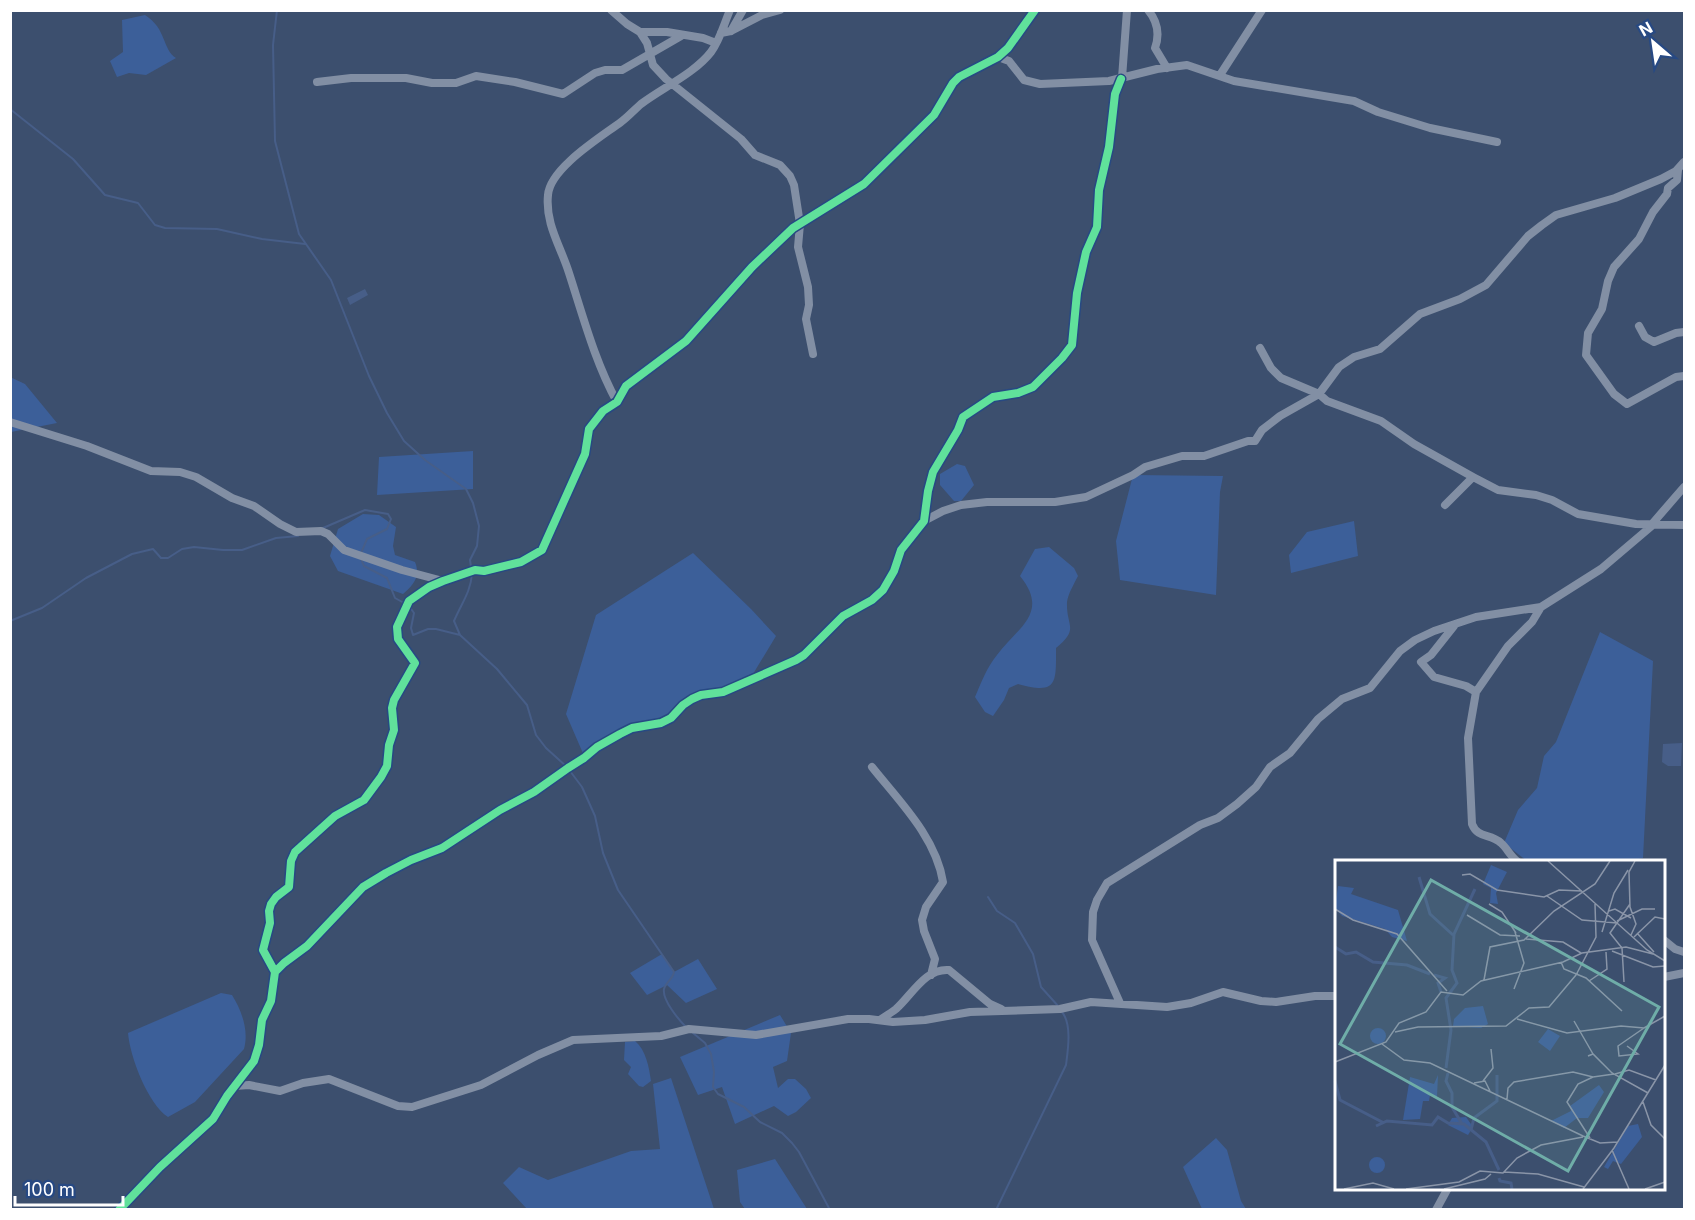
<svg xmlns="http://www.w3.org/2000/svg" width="1695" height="1220" font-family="Inter,sans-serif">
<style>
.green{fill:#3c5f99}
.water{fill:#475e88}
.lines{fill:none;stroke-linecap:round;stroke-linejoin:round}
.stream{stroke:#475e88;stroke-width:2}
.minor{stroke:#828fa4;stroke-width:8}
.cycleway-casing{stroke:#274983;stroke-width:11}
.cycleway{stroke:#60e19b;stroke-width:8}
.inset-river{fill:none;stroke:#475e88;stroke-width:3}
.inset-road{fill:none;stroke:#8a95a8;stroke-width:1.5}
.view{fill:#6fada8;fill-opacity:0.15;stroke:#6fada8;stroke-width:3}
.inset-edge{fill:none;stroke:#fff;stroke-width:3}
</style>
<rect width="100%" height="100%" fill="#3c4f6e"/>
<path class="green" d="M145,15c22,14 17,34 31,43l-30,17 -17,-2 -12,4 -7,-16 13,-9 -1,-32z
M10,377l15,7 32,39 -46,9z
M473,451v38l-96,6 2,-38z
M957,464l8,2 9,19 -13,16h-7l-14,-16v-11z
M1133,475l90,1 -3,16 -4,103 -96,-15 -4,-39z
M363,514l16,1 17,12 -3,19 2,9 20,7c6,15 -2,23 -12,32l-65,-23 -8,-15 8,-27z
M1354,521l4,35 -67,17 -2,-18 18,-23z
M1049,547l25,21 4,8c-4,8 -10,18 -11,26 -1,25 13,26 -11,46 0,35 2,47 -38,36l-9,4 -5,12 -11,16 -8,-4 -10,-15c6,-14 12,-30 22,-42 21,-28 53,-42 23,-79l15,-27z
M693,553l58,56 25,27 -26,43 -27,12 -27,5 -30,25 -34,6 -47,31 -19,-44 30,-99z
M1600,632l53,29 -10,197 -18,4 -98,-1 -23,-18 14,-33 19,-22 7,-32 12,-14z
M662,954l12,18 24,-13 19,30 -31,14 -19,-18 -20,10 -17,-22z
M221,993l11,2c10,16 17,36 12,54l-49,53 -27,15c-20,-13 -38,-60 -40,-84z
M780,1015l11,18 -4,28 -14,6 5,21 10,-9h7l11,10 5,9 -15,14 -8,4 -14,-10 -39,18 -13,-37 -24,8 -18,-38z
M635,1041c11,9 14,26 16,40l-8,6 -4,-1 -11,-12 3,-7 -7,-7 1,-18z
M671,1078l43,131h-187l-24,-26 16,-16 29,13 83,-29 29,-2 -7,-65z
M1216,1138l11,12 14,51 5,8h-44l-19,-42z
M775,1159l32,50h-62l-5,-7 -3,-32z"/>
<path class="water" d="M365,289l3,6 -18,10 -3,-7z
M1682,743l-1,23h-13l-6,-4 1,-18z"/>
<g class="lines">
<path class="stream" d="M277,10l-4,35 2,96 24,93 32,46 38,96 18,37 17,28 21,19 41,29 7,14 6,23 -2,20 -7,14 1,7
M10,109l63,50 32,36 33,8 17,22 10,3 52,1 45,10 43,5
M323,528l42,-18 23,4 3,5 -4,10 -20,10 -6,14
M361,559l3,7 23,12 8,20 9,5
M472,573c-1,19 -11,31 -18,48l6,14 37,34 30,36 9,30 10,13 21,19
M409,606l5,7 -3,15 2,7 15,-6h8l24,6
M10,621l32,-13 44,-30 46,-24 21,-5 8,9h7l14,-9 12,-2 29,3h19l34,-12 22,-2
M570,771l12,16 13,29 8,37 15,37 56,82c-1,7 -8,10 -10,17 -2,11 15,31 22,38
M988,897l9,14 18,12 18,31 8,33 18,20
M693,1033l12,10 6,11 3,18 -1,15 5,7 26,13 16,15 22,11 10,10 7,9 31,58
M996,1210l70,-145c2,-15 6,-41 -4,-53"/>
<path class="minor" d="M611,10l16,14 13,8h27l36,6 13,5
M1148,10c10,12 12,24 7,38l12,20
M731,31l12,-21
M640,32l7,11 6,22 13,14 75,60 14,16 25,10 10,11 4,9 6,39 -2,23 10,40 1,18 -3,14 7,35
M721,33l10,-2 31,-16 18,-5
M998,57l11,4 15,19 16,4 69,-3 48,-12 30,-4 47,16 120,20 24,11 52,16 67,14
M1220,75l42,-65
M1122,78l5,-68
M317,82l34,-4h55l26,5h24l20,-7 39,6 48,12 32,-21 10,-3h17l59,-34
M1678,170l-1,10 -9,8 -1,6 -14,18 -14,27 -25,28 -6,14 -6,28 -14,24 -2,22 28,39 13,10 49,-27 8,-1
M1639,326l6,11 9,5 22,-9 8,-1
M1260,348l11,20 10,10 38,16 8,7 54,20 33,23 59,33
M617,402c-22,-40 -34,-86 -48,-129 -8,-26 -24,-49 -21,-78 2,-27 53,-58 73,-73 7,-5 13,-12 20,-18 21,-16 54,-31 70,-52 9,-12 13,-28 19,-42
M10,422l77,24 64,25 29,1 16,5 36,21 22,8 26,18 16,8 25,-1 7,3 16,16 58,20 41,11
M1445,505l28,-28 25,13 38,5 16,5 26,14 58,10 48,1
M924,521l19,-10 18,-6 26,-3h68l31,-5 47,-22 12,-8 37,-11h22l44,-15h7l7,-11 18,-14 39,-22 20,-27 15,-10 26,-8 40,-35 40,-15 26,-14 42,-49 14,-11 14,-10 59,-17 46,-19 15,-8 8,-9
M1652,524l32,-37
M1454,626l-23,29 -10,7 13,15 32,9 10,6
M872,767c27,34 64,70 71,115l-17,25 -4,13 2,11 11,28 -4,16
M1518,862c-8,-6 -11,-14 -17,-19 -11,-10 -23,-4 -29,-19l-4,-86 8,-46 32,-46 24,-24 9,-15
M1664,940l11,9 9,3
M275,972l9,-9 23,-17 56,-59 23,-14 25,-13 31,-12 58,-38 34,-18 34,-24 16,-10 13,-11 23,-13 12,-6 29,-5 10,-5 12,-13 9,-6 9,-4 22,-3 73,-32 8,-5 39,-39 29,-16 11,-10 11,-19 7,-21 23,-29 4,-30 5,-19 25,-42 5,-13 30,-20 25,-4 15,-6 29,-29 10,-13 5,-52 9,-41 11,-25 2,-37 10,-43 6,-53 6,-15
M1664,977l20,-4
M1120,1003l-28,-63 1,-28 4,-12 10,-17 93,-58 18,-7 19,-14 19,-17 14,-20 20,-14 28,-34 24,-20 28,-11 30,-37 15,-11 19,-9 42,-14 65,-10 60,-38 53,-45
M880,1020c5,-4 11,-7 16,-11 16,-14 29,-41 53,-39l41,34 11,5
M235,1086l14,-1 31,6 23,-8 26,-4 69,27 14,1 69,-22 57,-30 35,-15 88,-4 28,-7 67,6 92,-16h21l24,3 32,-2 45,-8 90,-3 31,-7 76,5 24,-4 32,-11 38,9 15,1 39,-6h21
M119,1210l41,-43 53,-48 14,-23 27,-35 5,-16 3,-25 9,-19 4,-29 -12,-22 7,-27 -1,-12 2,-7 5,-7 13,-10 2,-26 4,-9 40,-36 29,-16 17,-23 6,-11 2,-21 5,-15 -2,-22 2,-8 21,-37 -17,-24 -1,-12 12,-26 20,-14 14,-6 32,-11 9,1 37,-9 21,-12 43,-96 4,-25 14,-18 14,-9 9,-16 60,-45 66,-74 41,-39 71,-44 70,-69 19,-32 6,-6 39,-20 10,-9 27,-38
M1436,1210l12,-22"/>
<g class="cycleway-casing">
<path id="cycleway" d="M275,972l9,-9 23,-17 56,-59 23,-14 25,-13 31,-12 58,-38 34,-18 34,-24 16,-10 13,-11 23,-13 12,-6 29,-5 10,-5 12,-13 9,-6 9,-4 22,-3 73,-32 8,-5 39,-39 29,-16 11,-10 11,-19 7,-21 23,-29 4,-30 5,-19 25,-42 5,-13 30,-20 25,-4 15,-6 29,-29 10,-13 5,-52 9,-41 11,-25 2,-37 10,-43 6,-53 6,-15
M119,1210l41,-43 53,-48 14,-23 27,-35 5,-16 3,-25 9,-19 4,-29 -12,-22 7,-27 -1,-12 2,-7 5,-7 13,-10 2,-26 4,-9 40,-36 29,-16 17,-23 6,-11 2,-21 5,-15 -2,-22 2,-8 21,-37 -17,-24 -1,-12 12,-26 20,-14 14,-6 32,-11 9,1 37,-9 21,-12 43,-96 4,-25 14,-18 14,-9 9,-16 60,-45 66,-74 41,-39 71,-44 70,-69 19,-32 6,-6 39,-20 10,-9 27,-38"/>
</g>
<use href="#cycleway" class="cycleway"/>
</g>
<g transform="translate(1335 860)">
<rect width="330" height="330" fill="#3c4f6e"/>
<path d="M156,5l16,7 -11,21 2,11 -8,-1 1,-15 -8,-4zM3,26l16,2 -3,6 47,16 9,31 -15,-4 -7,-8 -43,-13 -7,-8zM148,146l5,18 -7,4 -28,-2 1,-7 11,-11zM35 176a8 8 0 1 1 16 0a8 8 0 1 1-16 0ZM213,169l12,7 -10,15 -12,-9zM103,215l-1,22 -7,-2 -1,6h-6l-3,18 -17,1 7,-43 24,7zM264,225l5,7 -16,26h-11l-13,10 -13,-7 20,-10 -1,-5zM131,257l7,10 -5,8 -20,-10 4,-7zM303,264l4,13 -21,27 -8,-3 -5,8 -4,-2 24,-41zM34 305a8 8 0 1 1 16 0a8 8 0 1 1-16 0Z" fill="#3c5f99"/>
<path class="inset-river" d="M84,17l11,37 23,21M0,87l11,7 10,-2 17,10 34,3 23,9M99,115l11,3 -7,5 3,9M111,208l5,-38 -5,-32 11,-15 -5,-13 2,-36 21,-45M113,213l-2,8 6,12v14l10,17M0,221l5,19 44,23M41,266l11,-5 45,4 6,-8 10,6 16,1 22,18 13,28M136,270l3,-12 23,-17v-26M164,318l1,3 11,2 1,6"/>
<path class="inset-road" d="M213,1l99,89 18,11M127,15l8,-1 27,16 47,7 15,-7 23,1M212,36l35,24 35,3M154,44l13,8 14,21M0,49l18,11 44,14 50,57M274,51l6,-2 16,9M132,55l33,20 20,1M282,61l25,-12h13M267,72l12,-39 14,-23M302,73l17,19M296,75l5,-11 -6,-17 -1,-35 6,-11M299,77l21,-20 10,2M191,79l37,3 18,11M277,91l41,16 12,-1M226,102l3,7 22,9 36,33M241,115l20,-38 -1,-33M149,120l6,-33 34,-7 30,-29 41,-27 15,-23M254,121l18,-12 -1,-17M289,122l-2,-34 -12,-15 20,-29M179,129l10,-26 -9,-31M182,159l50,14 54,-7 23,2 21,-12M239,161l19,33M60,172l23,-5 88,-1 23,-18 20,-1 27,-32M47,184l22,16 26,3 153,73 17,7 18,-1M292,186l11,8 -19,2 -1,-10 26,-18M253,196l5,-2 19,19 36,20M0,202l51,-20 13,-19 27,-11 15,-20 22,3 18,-14 82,-19 19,-9 44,-6 27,7M280,214l14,-4 27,10M148,221l10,-13 -2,-19M139,223l11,-2 5,10M172,239l1,-11 6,-6 59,-10 20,5 21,-3M308,242l8,23 14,14M255,278l-23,-36 11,-18 15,-7M277,290l17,39M169,312l34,2 46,13M9,329l29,-6 21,6M71,329l53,-7 21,-11 23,2 14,-15 24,-13 42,-8M109,329l41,-10 6,-5M248,329l31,-41 51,-83M310,329l20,-7"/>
<path class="view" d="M96,20l228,127 -91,164 -228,-127z"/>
<rect width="330" height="330" class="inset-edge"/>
</g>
<rect width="1695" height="1220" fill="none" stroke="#ffffff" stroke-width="24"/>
<g transform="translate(1653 42) rotate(331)" stroke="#274983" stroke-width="4.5" paint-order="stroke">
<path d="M0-4.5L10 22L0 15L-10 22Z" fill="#ffffff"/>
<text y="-9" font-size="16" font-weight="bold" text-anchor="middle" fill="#ffffff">N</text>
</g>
<path d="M15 1196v9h108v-9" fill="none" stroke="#ffffff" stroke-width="3"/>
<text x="24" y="1196" font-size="18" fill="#ffffff" stroke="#274983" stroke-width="4.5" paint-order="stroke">100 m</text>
</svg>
